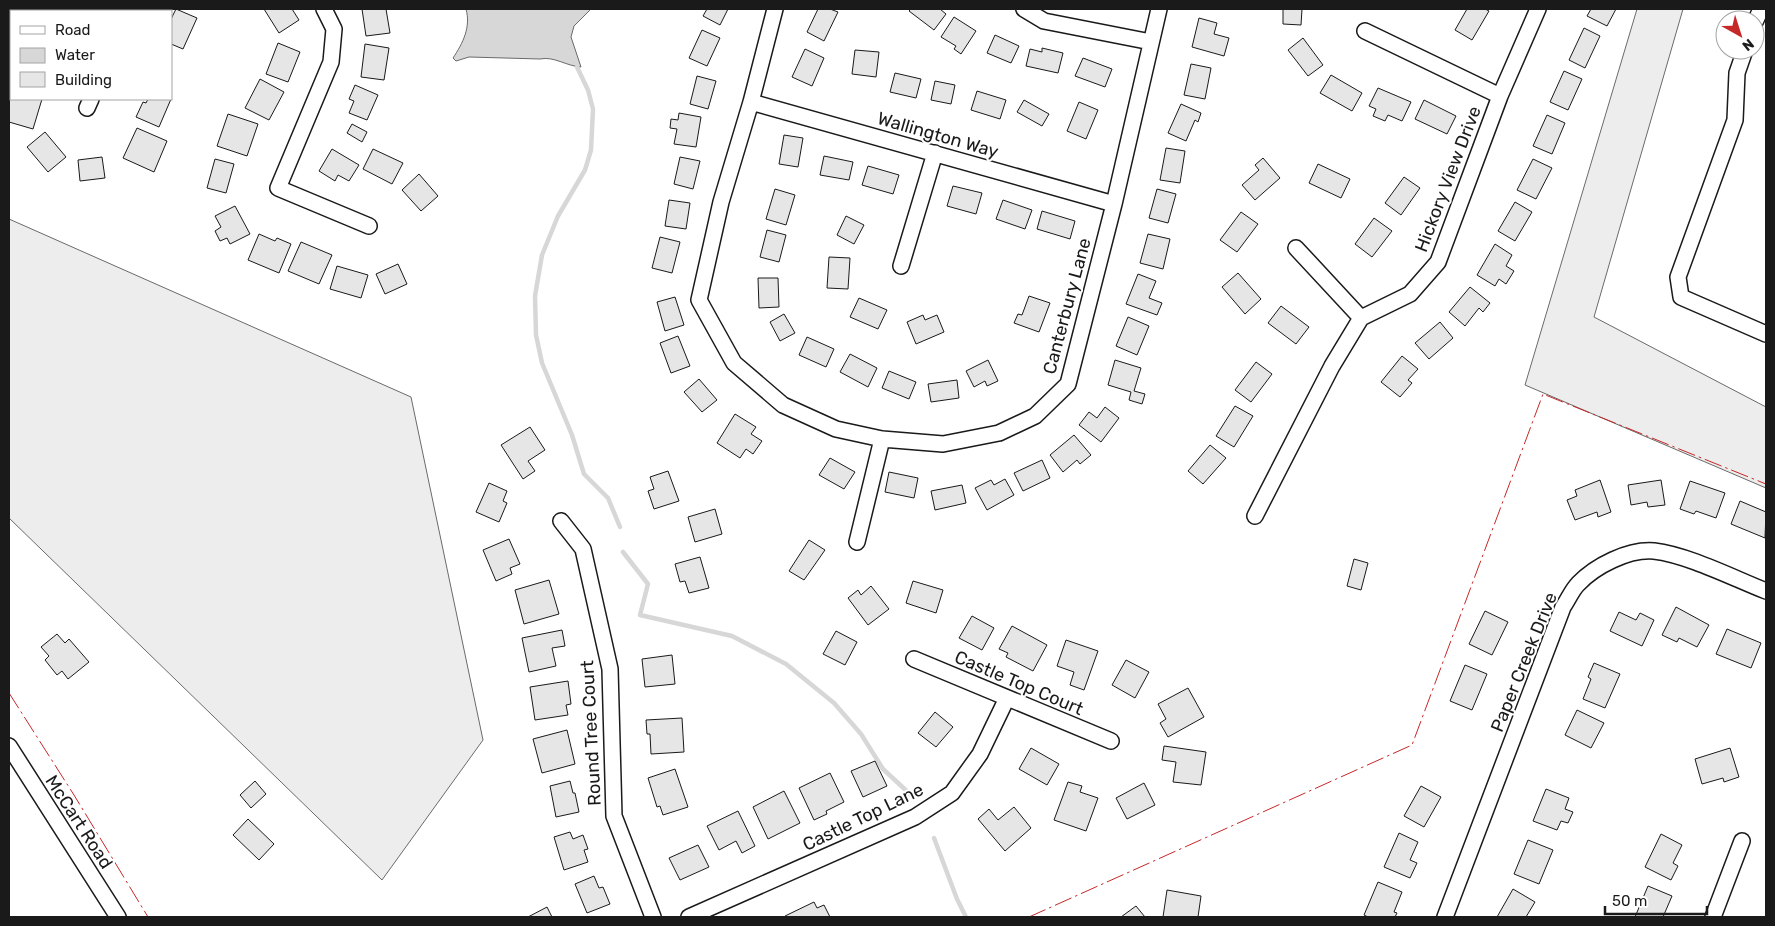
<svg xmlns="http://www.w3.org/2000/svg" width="1775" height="926" font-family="Rubik,sans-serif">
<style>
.built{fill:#ededed;stroke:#6a6a6a}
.water{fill:#d7d7d7;stroke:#6a6a6a}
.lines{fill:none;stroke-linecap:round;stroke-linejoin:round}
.stream{stroke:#d7d7d7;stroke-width:4.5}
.building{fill:#e6e6e6;stroke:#1a1a1a}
.minor-casing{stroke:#1a1a1a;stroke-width:18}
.minor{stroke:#fff;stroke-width:15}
.power{stroke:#c62828;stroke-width:1;stroke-dasharray:18 4 2.5 4;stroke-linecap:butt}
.labels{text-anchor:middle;stroke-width:4;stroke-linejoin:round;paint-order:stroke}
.street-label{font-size:18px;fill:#1a1a1a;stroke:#fff}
</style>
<rect width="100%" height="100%" fill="#fff"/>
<path class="built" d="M1637,9h46l-89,308 172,90v81l-241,-103z
M9,219l402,178 72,343 -101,140 -373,-362z"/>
<path class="water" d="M466,9h125l-17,17 -3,11 10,30c-15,-1 -27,-11 -41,-8l-71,-2 -13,4 -3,-3c10,-15 18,-31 13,-49z"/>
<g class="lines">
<path class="stream" d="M577,67l11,23 5,19 -2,41 -6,20 -27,46 -16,39 -7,41 1,39 6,28 30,72 12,39 24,24 12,29
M623,552l25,32 -8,31 92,21 54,28 48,39 27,31 22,35 28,26
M934,838l23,61 9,18"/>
</g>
<path class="building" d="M176,9l21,9 -14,31 -12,-5v-25z
M264,9h28l7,11 -20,13z
M362,9h24l4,24 -24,3z
M707,9h21l-8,16 -17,-9z
M818,9h12l8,3 -14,29 -17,-9z
M911,9h29l6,5 -12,16 -25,-19z
M1283,9h19l-1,16 -18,-1z
M1467,9h18l4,2 -17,29 -17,-10z
M1591,9h25l-9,17 -20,-10z
M954,17l22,14 -15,23 -7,-5 2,-3 -15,-9z
M1199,18l18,5 -3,11 15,4 -5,18 -32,-9z
M1584,28l16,8 -15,32 -16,-8z
M702,30l18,8 -13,28 -18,-8z
M995,35l24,11 -8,17 -24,-10z
M1303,38l20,27 -15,11 -20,-26z
M278,43l22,9 -12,30 -22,-8z
M365,44l24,4 -5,32 -23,-3z
M1042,48l21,5 -5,20 -32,-7 4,-17 12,3z
M805,49l19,9 -12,28 -20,-9z
M855,50l24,2 -3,25 -24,-3z
M1083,58l29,11 -7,18 -30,-11z
M1191,64l20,4 -6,31 -21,-4z
M1564,71l18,8 -14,31 -18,-8z
M895,73l26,6 -5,19 -26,-6z
M1331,75l31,18 -10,18 -32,-18z
M697,76l19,5 -8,28 -18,-5z
M260,79l24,13 -15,28 -24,-12z
M935,81l20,4 -4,19 -20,-4z
M355,85l23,10 -11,25 -18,-7 5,-12 -5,-2z
M1378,88l33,14 -9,19 -14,-6 -3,6 -12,-5 3,-7 -7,-3z
M11,91v8h31l-9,30 -24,-7v-23z
M977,91l29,9 -6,19 -29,-9z
M148,99h23l-12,28 -23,-10 7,-15 3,1z
M1024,100l25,14 -7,12 -25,-14z
M1424,100l32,16 -9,18 -32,-15z
M1079,102l19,8 -12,29 -19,-8z
M1181,104l20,9 -3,9 -3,-2 -9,21 -18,-8z
M679,113l22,4 -5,30 -22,-3 3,-15 -7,-1 1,-9 7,1z
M228,114l30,10 -11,32 -30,-10z
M1547,115l18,8 -13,31 -19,-8z
M352,124l15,8 -5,10 -15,-9z
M137,128l30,13 -13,31 -31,-14z
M45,132l21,25 -18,15 -21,-25z
M784,135l19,3 -5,29 -19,-3z
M1166,148l19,3 -5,32 -20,-3z
M332,149l27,16 -10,16 -11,-6 -3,6 -16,-10z
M373,149l30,14 -11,21 -29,-15z
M824,156l29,6 -4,18 -29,-5z
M102,157l3,21 -25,3 -2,-21z
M680,157l20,4 -7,28 -19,-5z
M1263,158l17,20 -25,22 -13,-15 17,-15 -4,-5z
M215,159l19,5 -8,29 -19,-5z
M1533,159l19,9 -16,31 -19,-9z
M1318,164l32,15 -9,19 -32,-15z
M868,166l31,9 -6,19 -31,-9z
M419,174l19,22 -17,15 -19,-21z
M1404,177l16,11 -19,27 -16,-12z
M953,186l29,7 -6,21 -29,-8z
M775,189l20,6 -9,30 -20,-6z
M1157,189l19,5 -8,29 -19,-5z
M669,200l21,3 -4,26 -21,-3z
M1003,200l29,10 -7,19 -29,-10z
M1515,202l17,10 -17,29 -17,-10z
M235,206l15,28 -20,10 -3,-6 -7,3 -5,-10 6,-4 -6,-11z
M1042,211l33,10 -5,18 -33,-10z
M1241,212l17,12 -21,28 -17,-12z
M846,216l18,9 -10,19 -17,-9z
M1374,218l18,13 -20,26 -17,-13z
M767,230l19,5 -7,27 -19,-5z
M259,234l16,7 2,-3 14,6 -12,29 -31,-13z
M1148,234l22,5 -7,30 -23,-6z
M660,237l20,5 -8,31 -20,-5z
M301,242l31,13 -13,29 -31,-13z
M1495,244l17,11 -6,11 8,5 -8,13 -7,-5 -4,7 -18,-11z
M829,257l21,1 -2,31 -21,-1z
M398,264l9,20 -22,10 -9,-20z
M337,266l31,9 -7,23 -31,-9z
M1238,273l23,26 -16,15 -23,-27z
M1138,274l18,7 -7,17 13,5 -5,12 -31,-11z
M758,278h20l1,29 -20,1z
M1470,287l20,16 -7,9 -4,-4 -14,18 -16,-14z
M1029,296l21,7 -11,29 -25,-9 4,-9 4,1z
M675,297l9,28 -19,6 -8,-29z
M859,298l28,12 -9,19 -28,-12z
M1281,306l28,21 -13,17 -28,-21z
M784,314l11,19 -15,8 -10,-19z
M923,315l2,5 12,-5 7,17 -28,12 -9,-22z
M1128,317l21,9 -12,29 -21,-9z
M1440,322l13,16 -24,21 -14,-16z
M678,336l12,30 -19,7 -11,-30z
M807,337l27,12 -8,18 -27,-12z
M850,354l27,14 -9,19 -28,-15z
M1402,356l16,13 -10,11 4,3 -12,14 -19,-15z
M988,360l10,21 -11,5 -2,-5 -11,6 -8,-16z
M1115,360l26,8 -7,23 11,3 -3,10 -13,-4 2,-8 -23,-7z
M1256,362l16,12 -21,28 -16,-12z
M889,371l27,11 -7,17 -27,-11z
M699,379l18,21 -15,12 -18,-20z
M957,380l2,18 -28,4 -3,-18z
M1235,406l18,10 -19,31 -18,-11z
M1105,407l14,11 -18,24 -22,-17 10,-13 8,6z
M735,414l21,13 -5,7 11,7 -9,13 -7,-5 -6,9 -23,-15z
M530,427l15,23 -17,11 7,10 -12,8 -22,-34z
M1074,435l17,20 -11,9 -3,-4 -14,12 -13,-17z
M1210,445l16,13 -23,26 -15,-13z
M830,458l25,14 -11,17 -25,-14z
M1042,460l8,18 -27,13 -9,-18z
M668,471l11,30 -25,8 -6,-18 6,-2 -4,-12z
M889,472l29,6 -4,20 -29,-6z
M1005,479l9,16 -27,15 -12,-22 16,-8 3,5z
M1600,480l11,32 -13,5 -1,-5 -22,8 -8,-20 10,-4 -2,-6z
M1661,480l4,25 -17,2 -1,-5 -16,3 -3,-20z
M1690,481l35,12 -9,25 -20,-7 -2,3 -14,-5z
M489,483l18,8 -4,10 4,2 -8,19 -23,-10z
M962,485l4,18 -31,7 -4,-19z
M1740,501l26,11 -1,26 -34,-14z
M715,509l7,25 -27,8 -7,-25z
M509,539l11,25 -10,4 2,6 -16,7 -13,-31z
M809,540l16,10 -21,30 -15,-9z
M700,557l9,31 -20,5 -4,-12 -5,1 -5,-18z
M1354,559l14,4 -7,27 -14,-4z
M549,580l10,34 -35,10 -9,-34z
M913,581l30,9 -7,23 -30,-10z
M871,586l18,23 -21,16 -20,-27 10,-8 3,5z
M1676,607l33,18 -12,22 -18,-9 -2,4 -15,-7z
M1485,611l23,11 -16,33 -23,-11z
M1619,612l17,8 4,-7 14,7 -12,26 -32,-15z
M972,616l22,12 -12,22 -23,-12z
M1012,626l35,19 -14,26 -27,-14 2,-4 -9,-4z
M1727,629l34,14 -10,25 -35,-14z
M562,630l3,16 -13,2 4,18 -27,6 -7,-34z
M836,631l21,11 -12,23 -22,-11z
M57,634l8,9 4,-4 20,23 -21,17 -6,-8 -5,4 -12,-15 4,-4 -8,-9z
M1066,640l32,11 -14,39 -14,-5 4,-13 -17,-6z
M672,655l3,29 -30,3 -3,-28z
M1126,660l23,12 -14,26 -23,-13z
M1594,663l26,11 -15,34 -22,-9 8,-20 -3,-2z
M1465,665l22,9 -15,36 -22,-9z
M568,681l3,23 -5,1 2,10 -33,5 -5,-33z
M1188,688l16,29 -36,20 -8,-14 6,-4 -8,-15z
M1577,710l27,13 -13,25 -26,-13z
M935,712l18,15 -17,20 -18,-14z
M682,718l2,34 -33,2 -1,-20h-3l-1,-14z
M567,730l8,34 -33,9 -9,-34z
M1164,746l42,6 -5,33 -28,-3 3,-20 -14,-2z
M1031,748l28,16 -12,21 -28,-16z
M1730,748l9,29 -15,5 -1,-4 -21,6 -7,-25z
M875,761l12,25 -24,11 -12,-26z
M675,769l13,38 -25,8 -3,-9 -3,1 -9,-29z
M830,773l14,29 -18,9 1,3 -13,6 -15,-32z
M255,781l11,13 -15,14 -11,-13z
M570,781l3,12h2l4,19 -23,5 -6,-31z
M1068,782l14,4 -2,6 18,6 -12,33 -32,-11z
M1144,783l11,22 -28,14 -11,-21z
M1421,786l20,11 -17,30 -20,-11z
M1546,789l23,9 -4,11 8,3 -5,11 -7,-2 -4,9 -24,-9z
M784,791l16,32 -32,16 -15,-32z
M1014,807l17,21 -26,23 -27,-32 11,-10 9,11z
M738,811l17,35 -13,7 -6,-12 -17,9 -12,-24z
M248,819l26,25 -15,16 -26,-25z
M570,832l3,7 10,-4 5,14 -4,1 4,12 -24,8 -10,-33z
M1399,833l19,9 -8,18 7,3 -7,15 -26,-11z
M1661,834l21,11 -9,18 5,3 -7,14 -26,-13z
M1528,840l25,10 -14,34 -25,-10z
M698,845l11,22 -29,13 -11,-22z
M594,876l5,12 4,-1 7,17 -23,9 -12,-29z
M1378,882l24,10 -8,20 3,1 -2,4h-27l-4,-2z
M1648,886l24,10 -9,21h-28z
M1513,889l22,13 -9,15h-29z
M1167,890l34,6 -3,21h-35z
M814,902l3,6 7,-3 6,12h-45v-1z
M1136,906l9,11h-24z
M547,907l5,10h-24z"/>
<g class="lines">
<g class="minor-casing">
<path id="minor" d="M324,9l10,20 -3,33 -53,126 91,38
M775,9l-24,93 -30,100 -22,98 35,63 49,42 53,24 46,10 61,5 56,-11 36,-17 33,-32 46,-180 45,-195
M1024,9l20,12 107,21
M127,11l1,-2
M1755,22l6,-13
M1365,31l135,65
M1745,50l-8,23 -2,47 -57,157 3,20 85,37
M751,102l363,102
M87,108l4,-9
M1296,248l65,70
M901,266l34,-113
M1255,516l77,-150 29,-48 49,-24 28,-32 62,-166 38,-87
M561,521l22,28 27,120 4,147 39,101
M857,542l25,-103
M914,659l197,82
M9,746l109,171
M689,917l226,-100 37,-24 28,-39 27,-56
M1445,917l118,-310c5,-7 9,-17 15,-23 17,-18 50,-35 76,-33 34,4 79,27 112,40
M1713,917l29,-76"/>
</g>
<use href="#minor" class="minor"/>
<path class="power" d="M9,693l65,102 74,122
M1029,917l383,-172 131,-351 223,90"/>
</g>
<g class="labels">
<g class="street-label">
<text transform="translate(938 135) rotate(16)" y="6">Wallington Way</text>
<text transform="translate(1448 179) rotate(-69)" y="6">Hickory View Drive</text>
<text transform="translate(1067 306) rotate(-75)" y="6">Canterbury Lane</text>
<text transform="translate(1524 662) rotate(-68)" y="6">Paper Creek Drive</text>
<text transform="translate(1019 683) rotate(23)" y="6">Castle Top Court</text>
<text transform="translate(591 733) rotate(-93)" y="6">Round Tree Court</text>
<text transform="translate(863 817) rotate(-26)" y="6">Castle Top Lane</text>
<text transform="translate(79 822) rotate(57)" y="6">McCart Road</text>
</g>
</g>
<rect width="1775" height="926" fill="none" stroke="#1a1a1a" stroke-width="20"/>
<rect x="10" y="10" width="162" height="90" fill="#ffffff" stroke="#a3a3a3"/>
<rect x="20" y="26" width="25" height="8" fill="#ffffff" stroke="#a3a3a3"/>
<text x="55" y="35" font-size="15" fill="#1a1a1a">Road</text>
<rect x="20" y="48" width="25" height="15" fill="#d7d7d7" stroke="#a3a3a3"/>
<text x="55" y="60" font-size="15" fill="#1a1a1a">Water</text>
<rect x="20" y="72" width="25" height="15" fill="#e6e6e6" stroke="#a3a3a3"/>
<text x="55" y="85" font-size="15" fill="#1a1a1a">Building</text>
<g transform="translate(1740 35) rotate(141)"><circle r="24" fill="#ffffff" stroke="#a3a3a3"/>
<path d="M0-4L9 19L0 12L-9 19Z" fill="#c62828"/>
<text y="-8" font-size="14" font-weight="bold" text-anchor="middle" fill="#1a1a1a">N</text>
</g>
<path d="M1605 906v8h102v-8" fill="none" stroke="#1a1a1a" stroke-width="2.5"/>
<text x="1612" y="906" font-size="15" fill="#1a1a1a" stroke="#ffffff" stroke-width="4" paint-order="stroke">50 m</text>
</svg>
